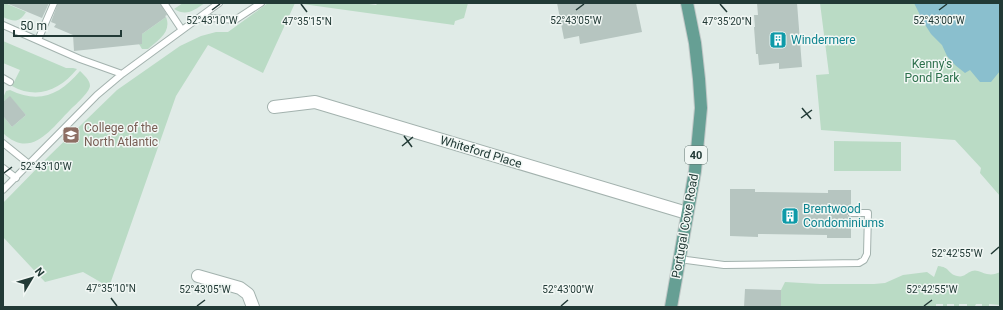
<svg xmlns="http://www.w3.org/2000/svg" width="1003" height="310" font-family="Roboto,sans-serif">
<style>
.green{fill:#badbc5}
.water{fill:#8abfce}
.building{fill:#b6c5c0}
.lines{fill:none;stroke-linecap:round;stroke-linejoin:round}
.lane-casing{stroke:#a3b2ae;stroke-width:8}
.street-casing{stroke:#a3b2ae;stroke-width:14}
.primary-casing{stroke:#c1c8c7;stroke-width:14}
.lane{stroke:#fff;stroke-width:6}
.street{stroke:#fff;stroke-width:12}
.primary{stroke:#669f94;stroke-width:12}
.ticks{fill:none;stroke:#223a36;stroke-width:1.5}
.labels{text-anchor:middle;stroke-width:3;stroke-linejoin:round;paint-order:stroke}
.shield{fill:#f1f7f4;stroke:#60736f;stroke-width:1}
.shield-label{font-size:11px;font-weight:bold;fill:#223a36}
.culture-label{font-size:12px;fill:#0d838f;stroke:#f1f7f4;text-anchor:start}
.park-label{font-size:12px;fill:#2d704c;stroke:#f1f7f4}
.education-label{font-size:12px;fill:#785e54;stroke:#f1f7f4;text-anchor:start}
.street-label{font-size:12px;fill:#223a36;stroke:#f1f7f4}
.ticks-label{font-size:10px;text-anchor:middle;fill:#223a36;stroke:#f1f7f4;stroke-width:3;stroke-linejoin:round;paint-order:stroke}
</style>
<rect width="100%" height="100%" fill="#e0ebe7"/>
<path class="green" d="M3,3h2l21,9c-7,11 -12,10 -23,5z
M183,3h22c-11,7 -18,14 -31,6z
M268,3h94l14,2 2,-2h90l-4,15 -9,3 -1,4 -159,-22 -32,70 -55,-28 -32,51 -67,191 -26,-15 -38,10 -42,-45v-34l45,-46 69,-67 63,-44 21,-10 15,-4h12z
M820,3h180v193l-20,-23 1,-5 -26,-28 -134,-10 -5,-55 13,-1z
M166,17c6,15 -8,23 -18,32h-6l-3,-5h3v-10z
M3,41l63,27h7l4,1c-17,21 -40,31 -65,17l8,-16 -17,-7z
M80,71c4,4 10,9 10,15 -1,7 -15,19 -20,24 -19,19 -39,50 -67,23l1,-16 8,10 14,-12 -16,-18 -7,5v-4l3,-7 4,-1c29,14 50,5 70,-19z
M834,141l67,1v29h-67z
M938,266c12,1 10,8 19,10 7,2 9,-3 15,-5 5,-2 10,2 15,3 5,1 9,0 13,-2v33l-11,-1v2h-7v-2h-6l-1,2h-8v-2h-8v2h-5v-2h-7v2h-4v-2h-7v3h-155v-17l4,-8 35,2h54l11,-1 18,-8 24,-3 7,5z"/>
<path class="water" d="M914,3h86v68l-9,11h-11l-10,-12 -5,3 -10,-8 -8,-9 -5,-11 -11,-11 -7,-11z"/>
<path class="building" d="M6,3h43l-7,15z
M58,3h102l7,12 -2,1 1,1 -24,17v10l-68,7 -1,-16 -19,-8 2,-3 -5,-2z
M557,3h79l6,29 -62,12 -1,-8 -15,3z
M757,3h40l5,64 -23,2v-6l-20,2 -1,-11h-2l-2,-27h1l-1,-12h4z
M10,96l16,19 -14,12 -9,-11v-14z
M730,189h25v3l73,1v-3h23v19h-3l-1,4v3l4,1v21h-24v-3l-69,-1v3l-28,-1z
M745,289l36,1v17h-37z"/>
<g class="lines">
<g class="lane-casing">
<path id="lane" d="M164,3l18,27
M198,19l14,-1 23,2 26,-17
M3,25l77,34 42,15
M38,40l16,-37
M3,78l7,4
M3,143l26,21
M3,168l13,10
M3,190l94,-95 25,-21 97,-71
M679,259l45,6 135,-2 5,-3 3,-6 1,-41h-17"/>
</g>
<g class="street-casing">
<path id="street" d="M274,107l41,-5 372,111
M198,276l42,12 8,6 5,13"/>
</g>
<g class="primary-casing">
<path id="primary" d="M671,307l24,-136 6,-63 -2,-29 -4,-36 -8,-40"/>
</g>
<use href="#lane" class="lane"/>
<use href="#street" class="street"/>
<use href="#primary" class="primary"/>
</g>
<path class="ticks" d="M301,4l6,8M720,4l7,8M212,10l8,-6M576,10l8,-6M939,10l8,-6M802,108l9,11M801,118l11,-8M404,136l8,11M402,146l11,-9M4,173l8,-6M991,254l8,-7M111,298l6,8M197,306l8,-6M561,306l7,-6M924,306l8,-6"/>
<defs>
<g id="building-square" transform="scale(0.9)"><rect x="-9" y="-9" width="18" height="18" rx="4" fill="#0f9aa8" stroke="#f1f7f4"/><path d="M-4-6H4V6H1V3H-1V6H-4ZM-2.5-4.3h1.7v1.8h-1.7ZM.8-4.3h1.7v1.8H.8ZM-2.5-1h1.7V.8h-1.7ZM.8-1h1.7V.8H.8Z" fill="#fff"/></g>
<g id="university-square" transform="scale(0.9)"><rect x="-9" y="-9" width="18" height="18" rx="4" fill="#8d6e63" stroke="#f1f7f4"/><path d="M0-5L7-2L0 1L-7-2ZM-4 1L0 2.5L4 1V4Q0 6-4 4Z" fill="#fff"/></g>
</defs>
<g fill-rule="evenodd">
<use href="#building-square" x="778" y="40"/>
<use href="#university-square" x="71" y="135"/>
<use href="#building-square" x="790" y="216"/>
</g>
<g class="labels">
<rect class="shield" x="685" y="146" width="22" height="18" rx="3"/>
<g class="shield-label">
<text x="696" y="159">40</text>
</g>
<g class="culture-label">
<text x="791" y="44">Windermere</text>
<text x="803" y="213">Brentwood<tspan x="803" dy="14">Condominiums</tspan></text>
</g>
<g class="park-label">
<text x="932" y="68">Kenny's<tspan x="932" dy="14">Pond Park</tspan></text>
</g>
<g class="education-label">
<text x="84" y="132">College of the<tspan x="84" dy="14">North Atlantic</tspan></text>
</g>
<g class="street-label">
<text transform="translate(481 152) rotate(17)" y="4">Whiteford Place</text>
<text transform="translate(685 226) rotate(-80)" y="4">Portugal Cove Road</text>
</g>
</g>
<g class="ticks-label">
<text x="212" y="24">52°43'10"W</text>
<text x="576" y="24">52°43'05"W</text>
<text x="939" y="24">52°43'00"W</text>
<text x="727" y="25">47°35'20"N</text>
<text x="307" y="25">47°35'15"N</text>
<text x="46" y="170">52°43'10"W</text>
<text x="957" y="257">52°42'55"W</text>
<text x="111" y="292">47°35'10"N</text>
<text x="205" y="293">52°43'05"W</text>
<text x="568" y="293">52°43'00"W</text>
<text x="932" y="293">52°42'55"W</text>
</g>
<rect width="1003" height="310" fill="none" stroke="#223a36" stroke-width="8"/>
<g transform="translate(32 278) rotate(52)" stroke="#f1f7f4" stroke-width="3" paint-order="stroke">
<path d="M0-3L7 15L0 10L-7 15Z" fill="#223a36"/>
<text y="-6" font-size="11" font-weight="bold" text-anchor="middle" fill="#223a36">N</text>
</g>
<path d="M14 30v6h107v-6" fill="none" stroke="#223a36" stroke-width="2"/>
<text x="20" y="30" font-size="12" fill="#223a36" stroke="#f1f7f4" stroke-width="3" paint-order="stroke">50 m</text>
</svg>
